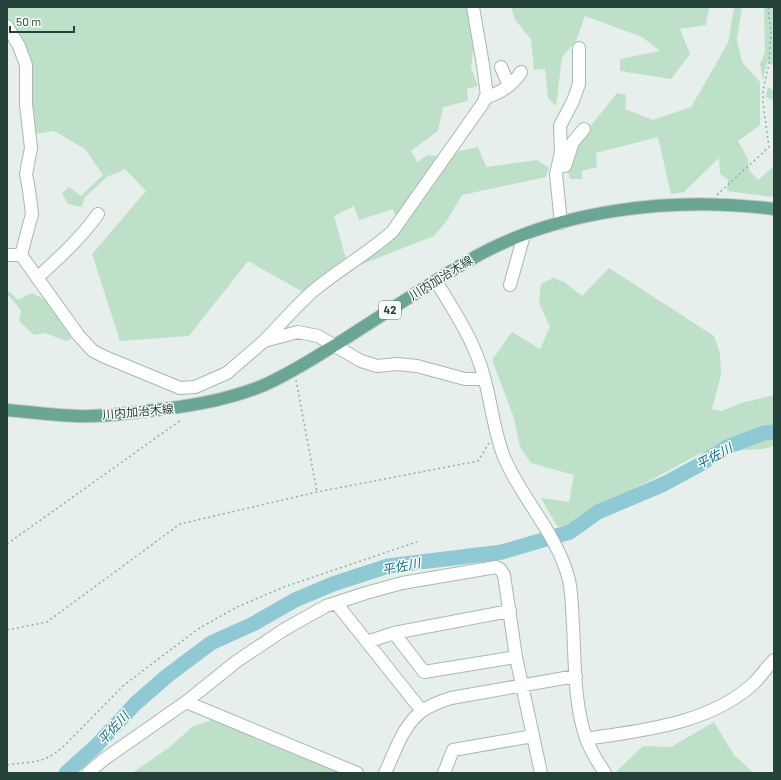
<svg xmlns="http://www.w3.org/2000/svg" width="781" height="780" font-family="Barlow,'Noto Sans JP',sans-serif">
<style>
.green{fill:#bfe0c8}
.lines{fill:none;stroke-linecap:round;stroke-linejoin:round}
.river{stroke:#8ec9d4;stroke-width:15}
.minor-casing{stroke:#a8b8b2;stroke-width:14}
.major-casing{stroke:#c2cac8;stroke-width:14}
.path{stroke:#86b3a5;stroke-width:1.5;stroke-dasharray:2 3;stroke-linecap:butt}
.minor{stroke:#fff;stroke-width:12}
.major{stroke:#6aa596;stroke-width:12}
.labels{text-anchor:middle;stroke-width:3;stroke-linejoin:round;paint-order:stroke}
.shield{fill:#f7fbf9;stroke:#637a73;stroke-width:1}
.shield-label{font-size:11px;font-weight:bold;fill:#24423a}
.street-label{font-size:12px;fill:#24423a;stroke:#f7fbf9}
.water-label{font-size:13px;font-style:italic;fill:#1c6f80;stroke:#f7fbf9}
</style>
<rect width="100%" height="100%" fill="#e6efeb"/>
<path class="green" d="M7,7h460l7,37 -3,24 7,18 -11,3 1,12 -25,6 -5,24 -27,20 6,11 11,-7 9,1 41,-9 8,20 51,-7 12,8 -3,9 -84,18 -16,27 -12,14 -77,30 44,-37 -8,-20 -34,11 -5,-14 -20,10 12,43 -43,33 -55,-31 -59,75 -69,5 -28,-87 54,-63 -21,-22 -18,8 -22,20 -3,10 -14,-3 -6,-11 7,-6 12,9 22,-21 -18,-26 -31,-18 -19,3 -11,-90 -17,-25z
M511,7h198l-3,18 -26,4 10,25 -19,25 -51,-8v-12l40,-8 -18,-14 -57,-21 -9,25 -14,16 -6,49 -8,-8 -3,-29 -11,1 -3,-31 -16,-19z
M734,7h8l-5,33 5,22 18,20v43l-22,16 10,18 1,11 9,10 16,-14v31l-47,-6 1,-11 -8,-6 -1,-16 -35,34 -13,2 -13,-57 -62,16 1,14 -15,4v8h-12l-2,-8 13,-33 36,-45 9,2 -1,14 28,11 38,-13 37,-64z
M764,7h10v59l-7,-4 -4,18 -3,-16 5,-11z
M768,87l6,4v10l-8,-4z
M609,268l105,68 6,17 1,22 -9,34 10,2 19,-8 33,-8v51l-11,3 -62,4 -48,26 -64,31 -21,16h-11l-16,-28 28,4 5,-27 -43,-12 -11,-16 -6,-29 -22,-58 20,-28 28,17 10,-22 -11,-24 2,-19 12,-6 11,4 18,14z
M9,291l9,9 14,-7 14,7 26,39 -6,2 -21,-8 -11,2 -15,-14 2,-11 -14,-16z
M211,720l129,53h-208l38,-26 22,-20z
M714,722l20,33 20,18h-136l-1,-2 26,-25 28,1z"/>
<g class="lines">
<path class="river" d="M66,773l30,-27 40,-43 31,-27 44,-33 42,-19 42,-24 38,-16 55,-18 114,-14 68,-20 28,-20 66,-28 35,-19 28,-18 37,-14 10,-1"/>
<g class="minor-casing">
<path id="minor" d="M7,26l12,20 7,19v39l5,44 -5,26 3,16 3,24 -11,41
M501,67l8,19
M485,98c15,-5 28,-13 36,-26
M565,166l8,-24 11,-13
M561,223l-5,-49 5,-22 -1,-26 13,-25 6,-17v-36
M7,255h14
M21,255l58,81 14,15 12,6 75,31 15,-1 32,-14 37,-32 34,-9 20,4 43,25 16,5 20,-2 20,2 48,13h19
M37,278c22,-20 44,-40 61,-64
M436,281c16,27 34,53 44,83 11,30 12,63 24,93 18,43 53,76 65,123 3,14 3,30 4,45 2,36 1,80 13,113 4,13 12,24 19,35
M510,285l14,-50
M264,341c17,-17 36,-40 54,-54 24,-19 51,-35 74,-55l89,-126 6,-10 -4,-31 -10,-58
M336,603l86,108
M394,633l30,39 92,-15
M367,642l27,-9 116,-22
M186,702l171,71
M586,739c57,-9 124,-15 168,-56 7,-7 13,-16 20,-23
M88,773l15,-13 83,-58 51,-41 48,-32 41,-23 40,-13 36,-10 94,-16 4,2 4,6 12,82 25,116
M385,773c10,-21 18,-48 37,-62 9,-6 19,-10 29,-13l125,-22
M444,773l9,-23 80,-14"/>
</g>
<g class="major-casing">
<path id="major" d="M7,410c23,2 46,5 69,6 24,1 47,-2 70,-5 39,-4 78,-10 116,-25 28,-12 52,-28 78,-44 43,-27 85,-56 128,-81 88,-52 206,-65 306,-52"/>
</g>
<path class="path" d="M717,195l52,-48 -6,-44v-13l6,-26 2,-32 -3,-25
M296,380l21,112
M7,544l174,-124
M7,630l40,-8 133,-98 137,-32 161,-31 11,-18
M7,765c25,-4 34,0 55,-17l62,-63 74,-56 39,-22 47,-20 133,-45"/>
<use href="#minor" class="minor"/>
<use href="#major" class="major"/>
</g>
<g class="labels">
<rect class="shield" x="379" y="301" width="22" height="18" rx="3"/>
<g class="shield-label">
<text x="390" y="314">42</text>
</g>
<g class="street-label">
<text transform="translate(441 278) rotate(-32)" y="4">川内加治木線</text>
<text transform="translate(138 412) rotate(-5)" y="4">川内加治木線</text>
</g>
<g class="water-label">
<text transform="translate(714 456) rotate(-28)" y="5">平佐川</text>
<text transform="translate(401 566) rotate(-11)" y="5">平佐川</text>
<text transform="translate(113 728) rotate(-48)" y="5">平佐川</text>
</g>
</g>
<rect width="781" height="780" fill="none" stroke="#24423a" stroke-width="16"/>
<path d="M10 26v6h64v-6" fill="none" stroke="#24423a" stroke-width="2"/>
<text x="16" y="26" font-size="12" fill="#24423a" stroke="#f7fbf9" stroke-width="3" paint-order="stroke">50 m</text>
</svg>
